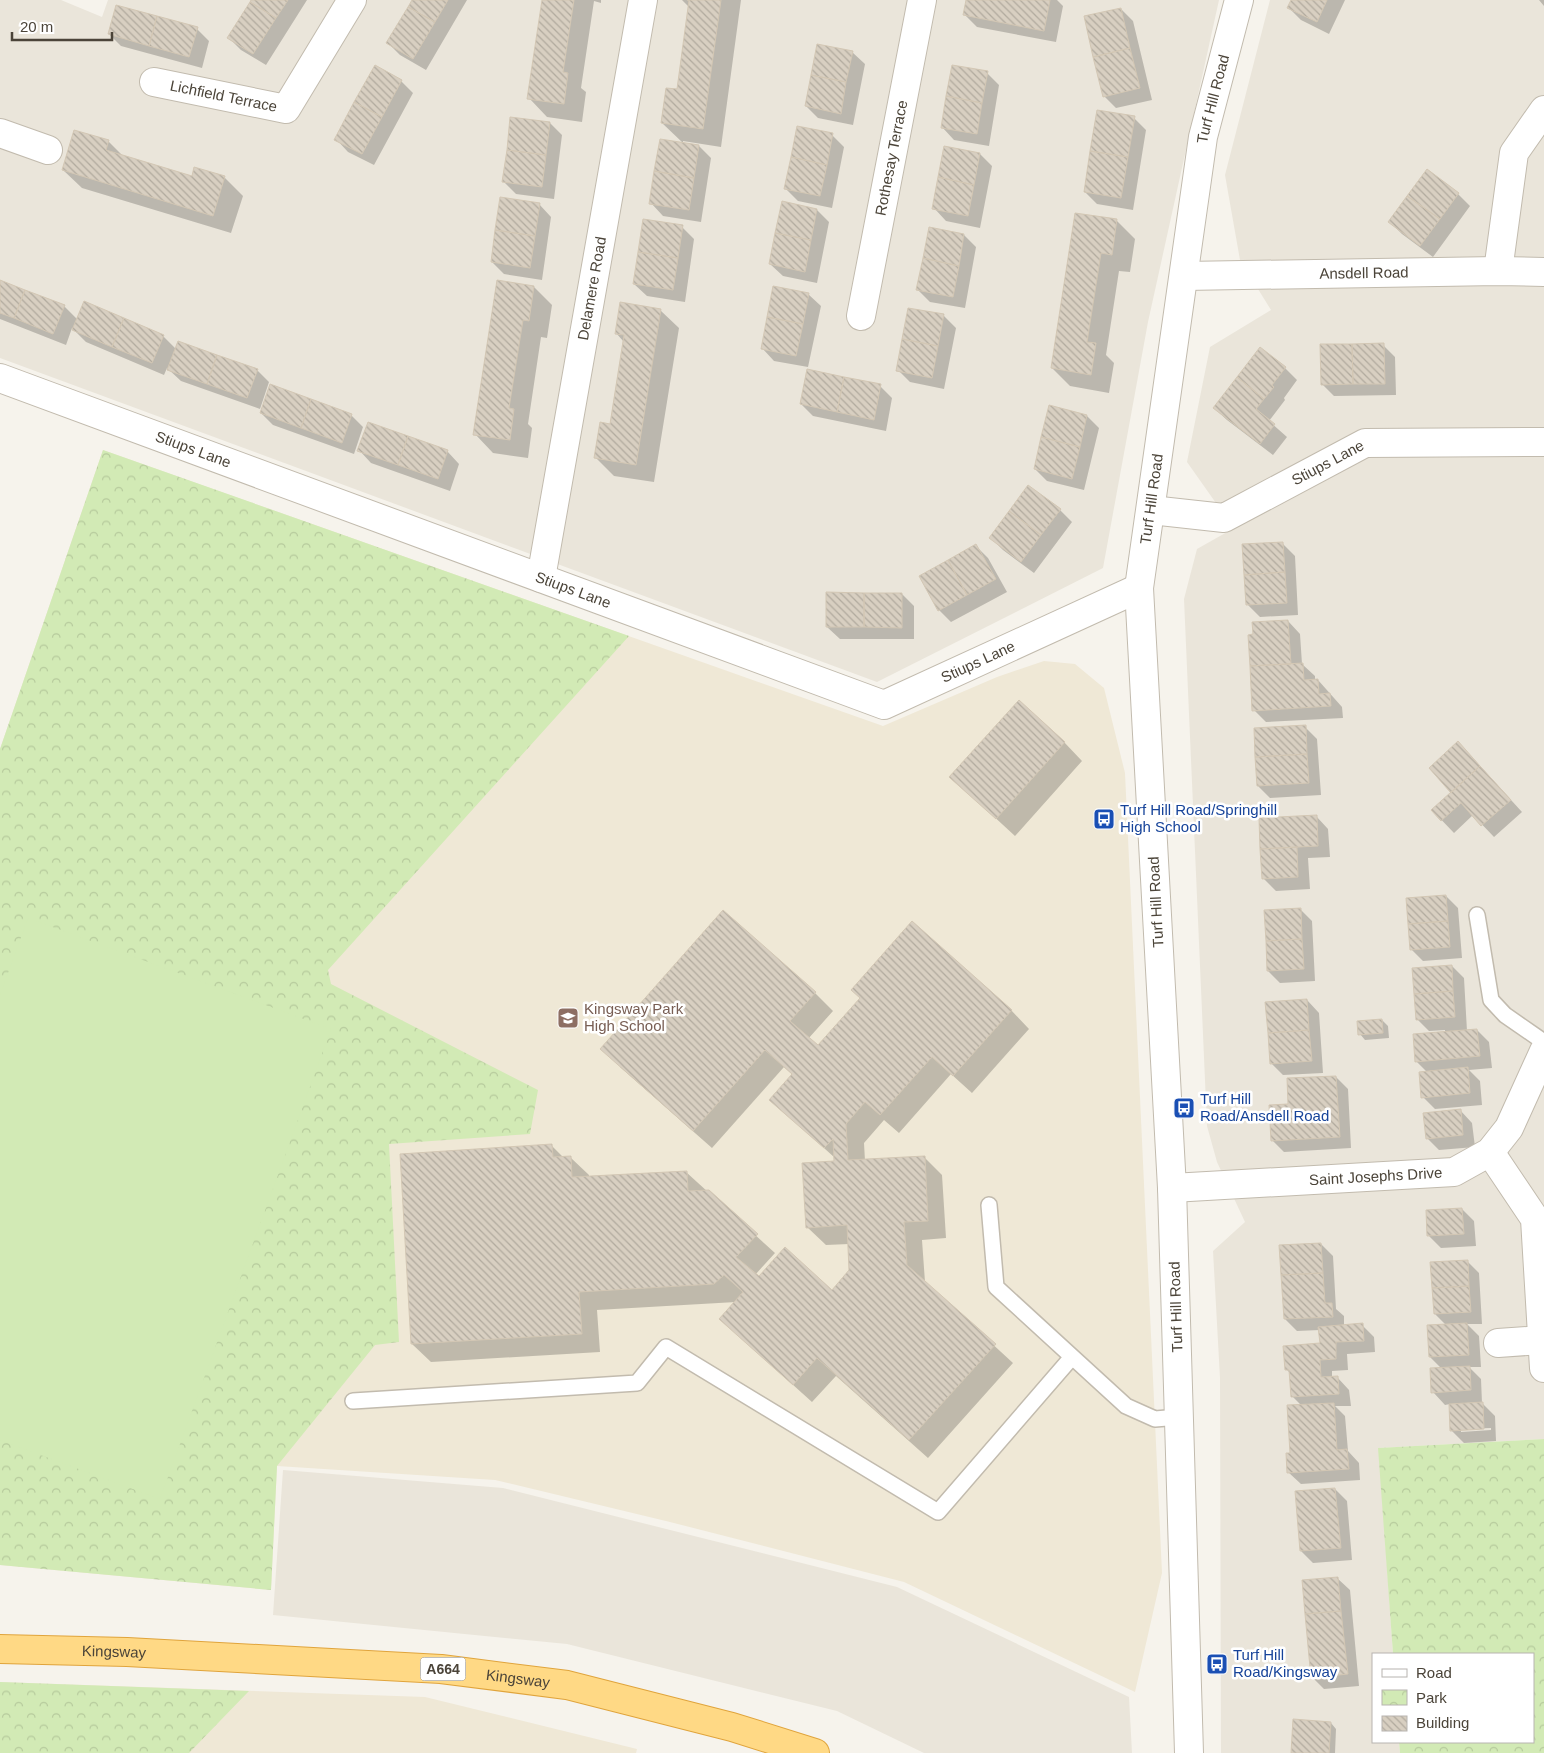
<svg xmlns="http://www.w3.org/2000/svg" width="1544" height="1753" font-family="Arial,sans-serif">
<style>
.residential{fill:#eae5da}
.education{fill:#efe8d6}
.park{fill:url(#park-crowns)}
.garden{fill:#d2eab5}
.shadow{fill:#0003;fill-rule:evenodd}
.building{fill:url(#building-back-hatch);stroke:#d3c7b4}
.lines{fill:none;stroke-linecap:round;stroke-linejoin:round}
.service-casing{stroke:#c2bbae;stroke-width:18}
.minor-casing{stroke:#c2bbae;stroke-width:30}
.trunk-casing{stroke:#e0a43c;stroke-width:30}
.service{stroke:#fff;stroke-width:15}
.minor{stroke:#fff;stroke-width:28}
.trunk{stroke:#ffd985;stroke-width:28}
.labels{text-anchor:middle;stroke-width:5;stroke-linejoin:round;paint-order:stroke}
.shield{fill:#fff;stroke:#817c74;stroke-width:1}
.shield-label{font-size:14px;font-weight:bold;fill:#4b4439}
.street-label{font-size:15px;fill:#4b4439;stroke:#fff}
.transit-label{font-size:15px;fill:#164399;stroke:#fff;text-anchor:start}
.education-label{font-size:15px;fill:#785e54;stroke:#fff;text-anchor:start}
</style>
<defs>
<pattern id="park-crowns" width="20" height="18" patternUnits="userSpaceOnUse" patternTransform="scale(1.25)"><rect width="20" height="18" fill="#d2eab5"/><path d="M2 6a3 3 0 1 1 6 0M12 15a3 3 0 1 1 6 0" fill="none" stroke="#b6ca9c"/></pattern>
<pattern id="building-back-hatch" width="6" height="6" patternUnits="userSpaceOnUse" patternTransform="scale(1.25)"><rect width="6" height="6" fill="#d8cfc1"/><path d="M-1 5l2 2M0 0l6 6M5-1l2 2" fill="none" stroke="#b1aa9e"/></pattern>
</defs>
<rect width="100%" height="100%" fill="#f6f3ec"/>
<path class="residential" d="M0,0h61l41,17 6,-17h1111l-71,322 -45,246 -226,114 -877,-324z
M1270,0h274v434l-183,-1 -138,80 -36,-51 23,-115 61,-37 -31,-50 -15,-85z
M1367,453l177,1v985l-165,9 14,206h-20v88h26l1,11h-179l-1,-375 -7,-127 32,-29 -28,-60 -10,-36 -23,-527 13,-50z
M283,1470l220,18 394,99 232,110 3,56h-208l-87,-42 -270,-67 -294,-29z"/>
<path class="education" d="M103,450l780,276 114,-49 47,-16 31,3 29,24 21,85 37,800 -27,119 -231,-110 -234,-60 -175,-42 -218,-14 -6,124 -271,-25v-816z
M0,1682l425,15 212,52 -1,4h-636z"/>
<path class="park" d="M103,450l526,186 -301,334 3,14 207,106 -8,44 -141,10 10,198 -24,3 -98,121 -6,124 -271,-25v-816z
M1544,1439v314h-144l-1,-11h134v-88h-140l-15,-206z
M0,1682l249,9 -60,62h-189z"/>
<path class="garden" d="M28,918l303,111 -171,470 -160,-59v-445z"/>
<path class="shadow" d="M253,0h54l-41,65 -25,-15 -12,-12z
M413,0h54l-41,70 -26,-15 -12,-12z
M543,0h58v3l-7,-2 -13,87 5,4 -4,30 -35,-5 -18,-19z
M682,0h59l-20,147 -38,-6v2l-21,-20 16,-33 11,-83z
M967,0h90l6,6 -7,36 -79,-15 -12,-12z
M1293,0h52l-16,34 -28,-14 -12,-12z
M1539,0h5v6z
M1121,9l12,12 19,79 -36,8 -12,-12z
M197,29l12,12 -7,27 -81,-22 -12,-12z
M852,52l13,12 -12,61 -35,-7 -12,-12z
M987,73l12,12 -10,61 -35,-6 -12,-13z
M401,81l12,12 -39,72 -26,-13 -12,-13z
M1134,118l12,12 -13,80 -36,-6 -12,-12z
M550,123l12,12 -8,64 -38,-5 -12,-12z
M832,135l12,12 -12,61 -34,-7 -12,-12z
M661,140l38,6 12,12 -10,64 -38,-6 -12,-13z
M108,141l16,16 69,20h31l19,19 -12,37 -149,-45 -19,-18z
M980,154l12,12 -12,62 -34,-7 -12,-13z
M1427,171l31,23 12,12 -37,51 -31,-23 -12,-12z
M539,204l12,13 -9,63 -38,-6 -12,-12z
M817,210l12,12 -12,61 -34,-7 -13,-12z
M1076,214l40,6 19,19 -5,33 -11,-1 -13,84 8,8 -5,30 -39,-7 -18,-18z
M682,227l12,12 -9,63 -38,-6 -13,-12z
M964,235l12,12 -11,61 -35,-6 -12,-12z
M0,281l64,25 14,14 85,16 13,13 81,21 12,12 -9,27 -79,-28 -14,-13 -3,7 -78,-33 -14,-14 -6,17 -66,-26z
M534,287l18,18 -5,33 -6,-1 -13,87 4,4 -4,30 -35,-5 -18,-19z
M808,294l13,12 -13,61 -34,-6 -12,-13z
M660,310l19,18 -25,154 -40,-6 -19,-19 16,-32 13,-83 -8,-9z
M944,316l12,12 -12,61 -34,-7 -12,-12z
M1383,345l12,12 1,38 -62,1 -12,-12z
M1261,349l24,19 12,12 -13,18 1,2 -16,21 18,16 -14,18 -46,-35 -13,-12z
M880,386l12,12 -6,33 -73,-15 -12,-12z
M1050,407l37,9 12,12 -15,62 -37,-9 -12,-12z
M261,413l90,2 12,12 -9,27 -81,-29z
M359,450l88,1 12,13 -9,27 -79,-28z
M1060,510l12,12 -38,51 -31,-23 -12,-12z
M1283,544l12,12 3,59 -38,2 -12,-12z
M976,546l12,12 19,34 -56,30 -12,-12z
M902,594l12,12v33h-74l-13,-12z
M1288,621l12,13 2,30 13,12v4h3l24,27 1,11 -77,4 -12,-12z
M1305,727l12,12 4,56 -51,3 -12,-12z
M1064,742l18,19 -67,75 -64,-59z
M1470,755l52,57 -28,25 -21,-22 -19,18 -22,-23 20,-17z
M1316,816l12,13 2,28 -22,1 2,31 -34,2 -12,-12z
M1446,896l12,12 4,50 -39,3 -12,-12z
M1300,909l12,12 3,60 -35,2 -12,-12z
M1452,966l12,12 3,53 10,-1 12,12 3,26 -23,2 11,11 2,24 -47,4 -12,-12 4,-25 -11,-11 29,-28v-3l-16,1 -12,-12z
M815,993l18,18 -25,28 10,8 193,-37 18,19 -57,64 -21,-19 -52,59 -15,-13 -20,23 1,18 59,-4 18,18 4,63 -24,2 3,42 88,81 -85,95 -92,-82 -24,26 -92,-83 16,-17 -139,8 3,42 -169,10 -19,-18 140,-198 12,12 6,-1 19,18v3l97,-6 89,81 -20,22 4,3 73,13 19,-21 -2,-26 -23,1 -19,-18 28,-65v-4l-64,-58 22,-25 -9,-8 -72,81 -92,-81z
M1307,1000l12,13 4,60 -40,2 -12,-12z
M1382,1020l6,6 1,12 -24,2 -5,-6z
M1336,1077l12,12 3,59 -67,4 -12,-12 18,-35z
M1460,1110l12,13 3,24 -36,3 -12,-12z
M1462,1209l12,12 2,25 -35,2 -12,-12 -2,-24z
M1321,1244l12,12 3,53 8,7v10l18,-1 12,12 1,15 -28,2 1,16 -16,1v7l5,-1 12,13 2,16h-16l10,10 3,35 11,12 1,17 -59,4 -13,-12 14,-66 -10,-10 -1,-22 -5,-5 35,-24 -1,-15 -23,1 -12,-12z
M1467,1261l12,12 3,51h-15l12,12 2,31h-12l12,12 1,24 13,13 1,25 -32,2 -13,-13 -1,-26 -5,1 -12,-13 9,-23 -12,-12 16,-32 -11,-11zM1491,1428v2l-30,2v-3z
M1335,1489l12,12 5,59 -39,3 -12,-12z
M1337,1578l13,12 9,96 -35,3 -12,-12z
M1331,1723l5,6 -1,24h-43z"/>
<path class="building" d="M251,0h37l-12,18 -26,-16z
M412,0h36l-13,22 -27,-15z
M542,0h32l-11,72 5,1 -4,31 -37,-5z
M687,0h34l-18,129 -42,-6 5,-35 11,1 12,-89z
M966,0h84l-6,31 -81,-16z
M1291,0h36l-10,22 -30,-14z
M250,2l26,16 -23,36 -26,-16z
M116,5l41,11 -8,30 -41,-12z
M408,7l27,15 -22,37 -27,-16z
M1121,8l9,40 -37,9 -9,-41z
M157,16l41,11 -9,30 -40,-11z
M817,44l36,7 -7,31 -35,-7z
M1130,48l10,40 -37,9 -10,-40z
M375,65l27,15 -20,37 -28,-15z
M952,65l36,6 -6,32 -36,-7z
M811,75l35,7 -5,32 -36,-8z
M946,96l36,7 -5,31 -36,-6z
M354,102l28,15 -20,37 -28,-14z
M1097,110l38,6 -7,41 -38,-6z
M510,117l40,5 -4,33 -39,-5z
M797,126l36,7 -6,32 -36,-8z
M74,130l35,10 -3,10 86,26 2,-9 31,9 -12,40 -151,-46z
M660,139l39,6 -5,33 -40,-7z
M944,146l36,7 -6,32 -36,-8z
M507,150l39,5 -4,32 -40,-5z
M1090,151l38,6 -7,41 -37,-6z
M791,157l36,8 -7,31 -36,-7z
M1427,169l32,24 -19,26 -33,-23z
M654,171l40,7 -5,32 -40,-6z
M938,177l36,8 -6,31 -36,-7z
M1407,196l33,23 -20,27 -32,-24z
M500,197l40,6 -5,33 -40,-6z
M782,201l35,8 -6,31 -36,-7z
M1075,213l42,6 -5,36 -11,-2 -14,89 9,1 -5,32 -40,-7z
M643,219l40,6 -5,33 -40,-6z
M929,227l35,7 -5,32 -36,-8z
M495,230l40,6 -5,32 -39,-6z
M775,233l36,7 -6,32 -36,-8z
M638,252l40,6 -5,32 -40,-6z
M923,258l36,8 -6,31 -37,-7z
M0,280l25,10 -11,28 -14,-5z
M497,280l37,6 -5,35 -6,-1 -14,88 5,1 -4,31 -37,-5z
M773,286l36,7 -6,31 -36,-7z
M25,290l40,15 -12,29 -39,-16z
M84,301l40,17 -12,29 -40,-17z
M620,302l41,7 -25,156 -42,-7 6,-36 10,2 14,-89 -9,-1z
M908,308l36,6 -6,32 -36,-7z
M767,317l36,7 -7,32 -35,-7z
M124,318l40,17 -12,28 -40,-16z
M902,339l36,7 -6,32 -36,-7z
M178,341l39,14 -10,29 -40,-14z
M1384,343l1,41h-32l-1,-40z
M1320,344h32l1,40 -32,1z
M1260,347l26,20 -14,18 2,2 -10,12 -27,-22z
M217,355l41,14 -11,29 -40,-14z
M807,369l37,8 -7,35 -37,-8z
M844,377l37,7 -7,36 -37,-8z
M1237,377l27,22 -8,10 19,15 -15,20 -47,-36z
M270,384l41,15 -10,29 -41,-15z
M311,399l41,15 -10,29 -41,-15z
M1049,405l38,10 -7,32 -39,-10z
M368,422l40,14 -10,29 -41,-14z
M408,436l40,14 -10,29 -40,-14z
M1041,437l39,10 -8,32 -38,-10z
M1028,485l33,24 -20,26 -32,-24z
M1009,511l32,24 -20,27 -32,-24z
M1283,542l2,30 -41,3 -2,-31z
M976,544l20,35 -29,16 -19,-35z
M948,560l19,35 -29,16 -19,-35z
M1285,572l2,31 -41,2 -2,-30z
M826,592l38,1v34h-38z
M864,593h38v35l-38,-1z
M1288,620l3,44 -41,2 -2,-31 5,-1 -1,-12z
M1303,663l1,17 14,-1 1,15 11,-1 1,13 -79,5 -2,-45z
M1019,700l46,42 -69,77 -47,-42z
M1306,725l1,29 -52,3 -1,-29z
M1458,741l22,25 -29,27 -22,-25z
M1307,754l2,29 -52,3 -2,-29z
M1480,766l31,34 -30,26 -20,-23 -20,18 -10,-11z
M1317,815l1,31 -58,3 -1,-31z
M1297,847l1,30 -36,2 -2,-30z
M1446,895l2,26 -40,3 -2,-26z
M1301,908l1,31 -36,2 -2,-31z
M723,910l93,82 -26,29 28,24 42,-47 -9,-8 61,-69 100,89 -59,66 -21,-19 -52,58 -15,-13 -19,22 2,36 77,-4 3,65 -24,1 3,43 89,79 -87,96 -92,-82 -24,27 -74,-66 24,-27 -19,-17 -10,9 -135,8 3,42 -171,10 -11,-190 152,-10 1,13 18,-1 1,21 115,-6 1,20 21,-1 49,44 -22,23 23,19 26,-29 47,43 17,-20 -2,-45 -41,3 -4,-65 32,-2 -1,-22 -9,9 -55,-48 23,-26 -27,-24 -72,81 -93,-82z
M1448,921l2,26 -40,3 -2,-26z
M1302,939l2,30 -37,2 -1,-30z
M1452,965l1,26 -39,3 -2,-26z
M1453,991l2,26 -39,3 -2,-26z
M1307,999l2,31 -41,3 -3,-31z
M1382,1019l1,14 -25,2 -1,-14z
M1477,1029l3,27 -65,6 -2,-28z
M1309,1030l3,31 -42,3 -2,-31z
M1468,1067l2,26 -49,5 -2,-26z
M1336,1076l4,61 -69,4 -2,-36 19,-1 -1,-26z
M1461,1109l2,26 -37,4 -3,-26z
M1462,1208l2,26 -37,2 -1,-26z
M1321,1243l2,30 -42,2 -2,-30z
M1468,1260l1,26 -37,2 -2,-26z
M1323,1273l2,30h7l1,14 -49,2 -3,-44z
M1469,1286l2,26 -37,2 -2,-26z
M1363,1323l1,18 -28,1v17l-16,1 1,17 17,-1 1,18 -48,3 -2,-27h-4l-2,-24 37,-3 -2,-16z
M1467,1323l2,32 -40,2 -2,-32z
M1470,1366l1,24 -40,3 -1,-25z
M1483,1402l1,27 -34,2 -1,-27z
M1334,1403l3,47 10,-1 2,20 -62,4 -1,-20h4l-3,-48z
M1335,1488l6,60 -41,3 -5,-60z
M1338,1577l3,34 -36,3 -3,-34z
M1341,1611l7,63 -37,4 -6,-64z
M1293,1719l38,3 -2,31h-38z"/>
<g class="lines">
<g class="service-casing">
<path id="service" d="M1477,915l14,85 14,15 39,27
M989,1205l7,82 130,119 29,13 24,-2
M353,1401l284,-18 29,-36 272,165 134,-155"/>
</g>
<g class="minor-casing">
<g id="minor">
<path id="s1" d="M154,82l132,27 66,-109"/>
<path d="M0,133l48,17"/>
<path d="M1498,271l16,-118 30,-43"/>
<path id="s2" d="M1184,276l314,-5 46,1"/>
<path id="s3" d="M861,316l61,-316"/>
<path id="s4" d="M0,378l884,327 255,-117"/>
<path id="s5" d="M1151,510l73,8 141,-75 179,-1"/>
<path id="s6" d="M541,578l102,-578"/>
<path d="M1490,1152l45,67 9,149"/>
<path id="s7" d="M1172,1188l282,-16 36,-20 19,-24 35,-77"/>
<path d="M1498,1343l44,-3"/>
<path id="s8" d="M1189,1753l-17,-565 -33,-600 64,-451 36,-137"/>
</g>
</g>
<g class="trunk-casing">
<g id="trunk">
<path id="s9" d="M0,1649l127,3 314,17 126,16 165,42 83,26"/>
</g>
</g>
<use href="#service" class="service"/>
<use href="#minor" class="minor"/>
<use href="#trunk" class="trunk"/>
</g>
<defs>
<g id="bus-square" transform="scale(1.125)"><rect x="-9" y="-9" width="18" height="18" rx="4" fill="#1a4fb4" stroke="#fff"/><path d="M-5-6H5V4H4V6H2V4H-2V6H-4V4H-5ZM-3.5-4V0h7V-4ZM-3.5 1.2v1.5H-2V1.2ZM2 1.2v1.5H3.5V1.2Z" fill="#fff"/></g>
<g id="school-square" transform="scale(1.125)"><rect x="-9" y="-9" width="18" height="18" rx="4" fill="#8d6e63" stroke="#fff"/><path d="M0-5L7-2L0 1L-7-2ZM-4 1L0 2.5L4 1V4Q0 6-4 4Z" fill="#fff"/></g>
</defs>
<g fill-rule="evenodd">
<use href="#bus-square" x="1104" y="819"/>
<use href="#school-square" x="568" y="1018"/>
<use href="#bus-square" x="1184" y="1108"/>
<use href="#bus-square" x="1217" y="1664"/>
</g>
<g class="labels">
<rect class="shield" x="420.5" y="1657.5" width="45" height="23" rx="4"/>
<g class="shield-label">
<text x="443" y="1674">A664</text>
</g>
<g class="street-label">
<text dy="5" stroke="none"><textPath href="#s1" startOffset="71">Lichfield Terrace</textPath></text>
<text dy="5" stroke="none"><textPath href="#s8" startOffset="1661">Turf Hill Road</textPath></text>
<text dy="5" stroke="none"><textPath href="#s3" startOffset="161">Rothesay Terrace</textPath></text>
<text dy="5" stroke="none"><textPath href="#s2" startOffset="180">Ansdell Road</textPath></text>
<text dy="5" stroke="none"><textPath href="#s6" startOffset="294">Delamere Road</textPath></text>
<text dy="5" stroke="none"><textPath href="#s4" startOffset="206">Stiups Lane</textPath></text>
<text dy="5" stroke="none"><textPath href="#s5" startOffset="191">Stiups Lane</textPath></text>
<text dy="5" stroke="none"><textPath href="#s8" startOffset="1256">Turf Hill Road</textPath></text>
<text dy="5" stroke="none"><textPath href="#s4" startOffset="611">Stiups Lane</textPath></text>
<text dy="5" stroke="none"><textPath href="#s4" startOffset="1046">Stiups Lane</textPath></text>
<text transform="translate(1156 902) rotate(-93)" y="5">Turf Hill Road</text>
<text dy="5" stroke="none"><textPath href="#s7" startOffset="204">Saint Josephs Drive</textPath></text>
<text transform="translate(1176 1307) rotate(-92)" y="5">Turf Hill Road</text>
<text dy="5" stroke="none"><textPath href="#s9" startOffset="114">Kingsway</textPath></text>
<text dy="5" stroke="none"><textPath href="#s9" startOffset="519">Kingsway</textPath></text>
</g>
<g class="transit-label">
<text x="1120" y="815">Turf Hill Road/Springhill<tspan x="1120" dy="17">High School</tspan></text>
<text x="1200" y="1104">Turf Hill<tspan x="1200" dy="17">Road/Ansdell Road</tspan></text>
<text x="1233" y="1660">Turf Hill<tspan x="1233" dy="17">Road/Kingsway</tspan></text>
</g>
<g class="education-label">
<text x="584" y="1014">Kingsway Park<tspan x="584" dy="17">High School</tspan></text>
</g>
</g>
<rect x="1372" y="1653" width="162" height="90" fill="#ffffff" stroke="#b7b4b0"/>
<rect x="1382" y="1669" width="25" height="8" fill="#ffffff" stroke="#b7b4b0"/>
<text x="1416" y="1678" font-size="15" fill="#4b4439">Road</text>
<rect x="1382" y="1690" width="25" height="15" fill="url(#park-crowns)" stroke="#b7b4b0"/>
<text x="1416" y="1703" font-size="15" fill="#4b4439">Park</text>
<rect x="1382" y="1716" width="25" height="15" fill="url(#building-back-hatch)" stroke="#b7b4b0"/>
<text x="1416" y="1728" font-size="15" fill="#4b4439">Building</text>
<path d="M12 32v8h100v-8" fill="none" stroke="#4b4439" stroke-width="2.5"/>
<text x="20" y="32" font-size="15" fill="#4b4439" stroke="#ffffff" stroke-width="4" paint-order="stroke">20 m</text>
</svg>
